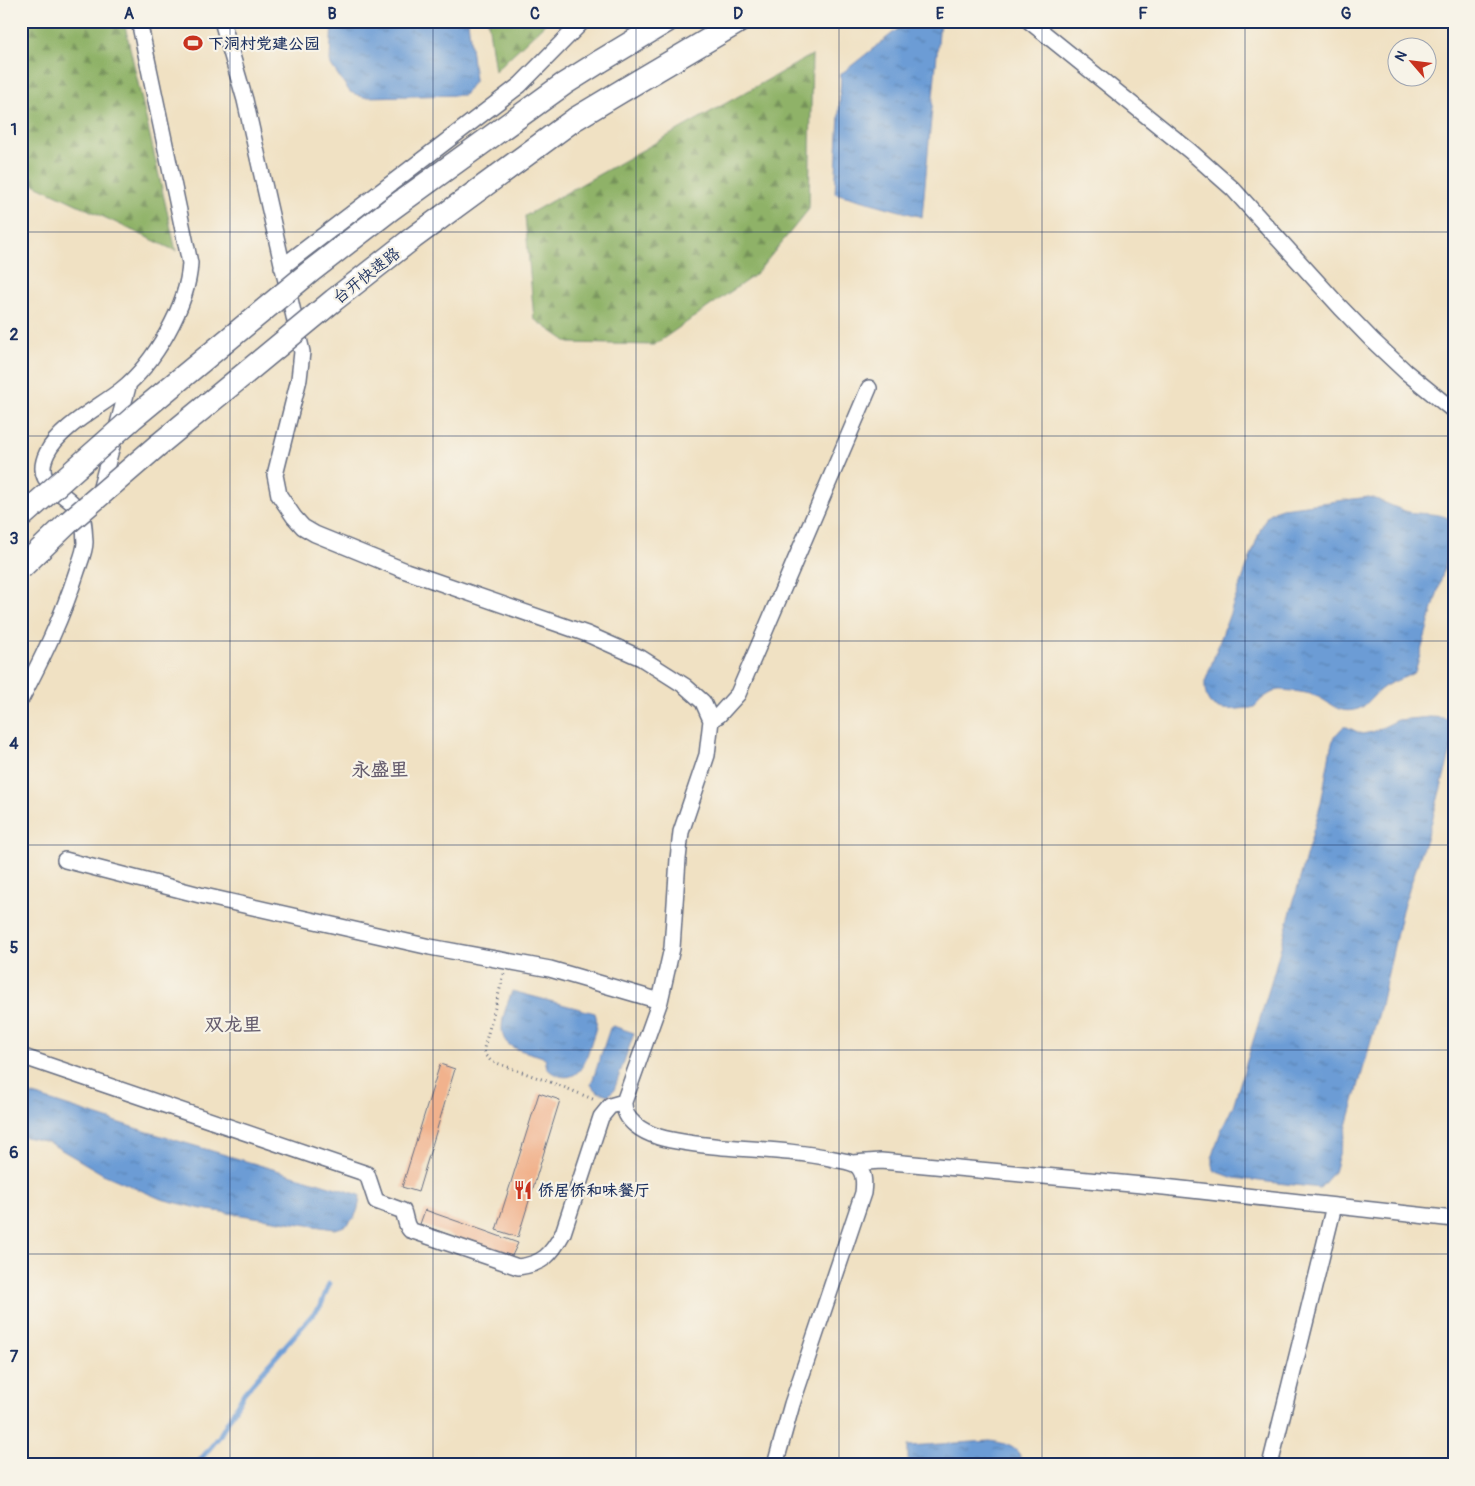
<svg xmlns="http://www.w3.org/2000/svg" width="1475" height="1486" font-family="Pangolin,'LXGW WenKai TC',sans-serif">
<style>
.forest{fill:url(#forest-firs);stroke:#557063}
.water{fill:url(#water-ripples);stroke:#44669a}
.lines{fill:none;stroke-linecap:round;stroke-linejoin:round}
.stream{stroke:#6c9cd5;stroke-width:5}
.building{fill:#f1b28d}
.minor-casing{stroke:#666d81;stroke-width:18}
.highway-casing{stroke:#666d81;stroke-width:25}
.path{stroke:#666d81;stroke-width:3;stroke-dasharray:1 4;stroke-linecap:butt}
.minor{stroke:#fff;stroke-width:15}
.highway{stroke:#fff;stroke-width:22}
.highway-bridge-casing{stroke:#666d81;stroke-width:25;stroke-linecap:butt}
.highway-bridge{stroke:#fff;stroke-width:22}
.grid{fill:none;stroke:#1b2f5e;stroke-width:1;stroke-opacity:0.55}
.labels{text-anchor:middle;stroke-width:4.5;stroke-linejoin:round;paint-order:stroke}
.poi-label{font-size:16px;font-weight:bold;fill:#1b2f5e;stroke:#f7f3e8;text-anchor:start}
.street-label{font-size:16px;fill:#1b2f5e;stroke:#f7f3e8}
.quarter-label{font-size:19px;font-weight:bold;fill:#665d6e;stroke:#f7f3e8}
.neatline{fill:none;stroke:#1b2f5e;stroke-width:2}
.grid-label{font-size:16px;text-anchor:middle;font-weight:bold;fill:#1b2f5e}
</style>
<defs>
<pattern id="forest-firs" width="22" height="20" patternUnits="userSpaceOnUse" patternTransform="scale(1.25)"><rect width="22" height="20" fill="#8fb268"/><path d="M5 1l3.5 6h-7zM16 11l3.5 6h-7z" fill="#749159"/></pattern>
<pattern id="water-ripples" width="26" height="14" patternUnits="userSpaceOnUse" patternTransform="scale(1.25)"><rect width="26" height="14" fill="#6c9cd5"/><path d="M2 4q2-2 4 0t4 0M15 11q2-2 4 0t4 0" fill="none" stroke="#5880b0"/></pattern>
</defs>
<rect width="100%" height="100%" fill="#f7f3e8"/>
<filter id="ink" filterUnits="userSpaceOnUse"><feTurbulence type="fractalNoise" baseFrequency=".02" numOctaves="2"/><feDisplacementMap in="SourceGraphic" scale="10" xChannelSelector="R" yChannelSelector="G"/><feConvolveMatrix kernelMatrix="1 2 1 2 8 2 1 2 1" color-interpolation-filters="sRGB"/></filter>
<filter id="wash" filterUnits="userSpaceOnUse"><feTurbulence type="fractalNoise" baseFrequency=".0096" numOctaves="4" result="noise"/><feDisplacementMap in="SourceGraphic" scale="20" xChannelSelector="R" yChannelSelector="G"/><feGaussianBlur stdDeviation="1.12" result="paint"/><feColorMatrix in="noise" values="0 0 0 0 0 0 0 0 0 0 0 0 0 0 0 0 0 1.4 0 .05"/><feComposite in="paint" operator="in"/></filter>
<g filter="url(#wash)">
<rect width="100%" height="100%" fill="#f0e1c3"/>
<path class="forest" d="M21,21h103l52,230 -155,-73z
M488,21h60l-53,50z
M812,55l-3,154 -53,65 -102,71 -85,-2 -35,-24 -9,-103z"/>
<path class="water" d="M332,21h136l7,59 -11,15 -101,2 -13,-5 -19,-27 -1,-5z
M908,21h32l-18,196 -87,-24 6,-119z
M1369,497c12,3 24,10 36,14 17,5 34,-1 49,11v12l-39,138c-11,7 -24,9 -34,17 -8,6 -14,17 -23,20 -20,6 -26,-6 -42,-13 -9,-4 -24,-5 -34,-6 -5,-1 -15,5 -20,9 -3,2 -5,6 -8,8 -4,2 -11,1 -16,2 -22,2 -34,-3 -33,-27l56,-154 6,-12 9,-6 6,-2z
M1430,717l14,1 7,2 3,4v15l-22,82 -30,89 -22,99 -46,163 -14,16 -86,-10 -19,-7 -3,-6v-7l8,-25 13,-27 38,-123 50,-180 10,-56 3,-10 9,-10h4l15,7 11,-2 25,-12z
M512,991l83,22c4,11 -1,20 -4,30 -5,16 -10,38 -31,33 -5,-2 -9,-3 -13,-8l-2,-10c-11,-5 -24,-6 -34,-12 -18,-11 -4,-40 1,-55z
M613,1026l21,7 -20,57 -5,5 -11,-3 -7,-7 19,-57z
M21,1091l117,38 222,66c-1,18 -7,31 -26,34l-132,-20 -41,-10 -58,-25 -55,-32 -27,-6z
M990,1441c15,2 31,6 33,24h-115v-19z"/>
<g class="lines">
<path class="stream" d="M196,1465l23,-28 25,-44 77,-88 8,-21"/>
</g>
<g id="blocks">
<path class="building" d="M440,1064l15,5 -37,123 -16,-5z
M539,1093l21,7 -42,137 -22,-7z
M425,1210l60,21 33,12 -7,15 -91,-34z"/>
</g>
</g>
<g filter="url(#ink)">
<use href="#blocks" fill-opacity="0" stroke="#666d81" stroke-width="1"/>
<g class="lines">
<g class="minor-casing">
<path id="minor" d="M222,21l23,79 57,252 -3,27 -24,96 4,20 15,22 9,10 12,7 91,37 181,63 54,24 44,28 18,16 8,18 -4,35 -26,77 -3,27 -6,89 -12,53 -36,101c-1,19 19,30 35,35 21,6 43,8 64,10 37,3 75,4 111,12 7,2 20,2 25,9 6,7 5,17 4,25l-71,211 -17,61
M1029,21l161,130 43,38 108,119 31,32 34,32 48,39
M282,267l238,-182 63,-64
M98,498l31,-115
M21,699c23,-44 41,-81 56,-128 3,-9 8,-20 8,-29 -1,-9 0,-22 -5,-30 -14,-22 -49,-26 -33,-59 13,-26 51,-45 74,-63 33,-26 67,-84 69,-127l-51,-242
M711,720l8,-5 19,-21 131,-306
M65,860l135,35 230,52 120,22 110,32
M21,1056l346,118 9,27 27,10c3,8 2,13 7,19l108,37c25,-3 33,-12 45,-34l38,-116 9,-11 14,-4
M853,1163l28,-2 283,26 290,32
M1270,1465l64,-259"/>
</g>
<g class="highway-casing">
<path id="highway" d="M599,62l68,-41
M625,89l115,-68"/>
</g>
<path class="path" d="M504,974l-20,74 1,7 6,6 70,25 34,14"/>
<use href="#minor" class="minor"/>
<use href="#highway" class="highway"/>
<g class="highway-bridge-casing">
<path id="highway-bridge" d="M21,517l112,-99 178,-147 80,-62 173,-125 35,-22
M21,568l49,-47 87,-75 177,-146 79,-62 162,-119 50,-30"/>
</g>
<use href="#highway-bridge" class="highway-bridge"/>
</g>
</g>
<path class="grid" d="M230,21v1444M433,21v1444M636,21v1444M839,21v1444M1042,21v1444M1245,21v1444M21,232h1433M21,436h1433M21,641h1433M21,845h1433M21,1050h1433M21,1254h1433"/>
<defs>
<g id="stadium-bare" transform="scale(1.5)"><path d="M0-5a6.5 5 0 1 0 0 10a6.5 5 0 1 0 0-10ZM-3.5-1.8h7v3.6h-7Z" fill="#c8321e" stroke="#f7f3e8" stroke-width="2.5" paint-order="stroke"/></g>
<g id="restaurant-bare" transform="scale(1.5)"><path d="M-5-6h1v4h1v-4h1v4h1v-4h1v5L-1.5 .5V6h-2V.5L-5-1ZM5-6V6H3V1.5H1.5Q1.5-4 5-6Z" fill="#c8321e" stroke="#f7f3e8" stroke-width="2.5" paint-order="stroke"/></g>
</defs>
<g fill-rule="evenodd">
<use href="#stadium-bare" x="193" y="43"/>
<use href="#restaurant-bare" x="523" y="1190"/>
</g>
<g class="labels">
<g class="poi-label">
<text x="208" y="49">下洞村党建公园</text>
<text x="538" y="1196">侨居侨和味餐厅</text>
</g>
<g class="street-label">
<text transform="translate(366 275) rotate(-38)" y="6">台开快速路</text>
</g>
<g class="quarter-label">
<text x="380" y="776">永盛里</text>
<text x="233" y="1031">双龙里</text>
</g>
</g>
<rect width="1475" height="1486" fill="none" stroke="#f7f3e8" stroke-width="55"/>
<g transform="translate(1412 62) rotate(298)"><circle r="24" fill="#f7f3e8" stroke="#9fa5b1"/>
<path d="M0-4L9 19L0 12L-9 19Z" fill="#c8321e"/>
<text y="-8" font-size="14" font-weight="bold" text-anchor="middle" fill="#1b2f5e">N</text>
</g>
<rect x="28" y="28" width="1420" height="1430" class="neatline"/>
<g class="grid-label">
<text x="129" y="19">A</text>
<text x="332" y="19">B</text>
<text x="535" y="19">C</text>
<text x="738" y="19">D</text>
<text x="940" y="19">E</text>
<text x="1143" y="19">F</text>
<text x="1346" y="19">G</text>
<text x="14" y="135">1</text>
<text x="14" y="340">2</text>
<text x="14" y="544">3</text>
<text x="14" y="749">4</text>
<text x="14" y="953">5</text>
<text x="14" y="1158">6</text>
<text x="14" y="1362">7</text>
</g>
</svg>
